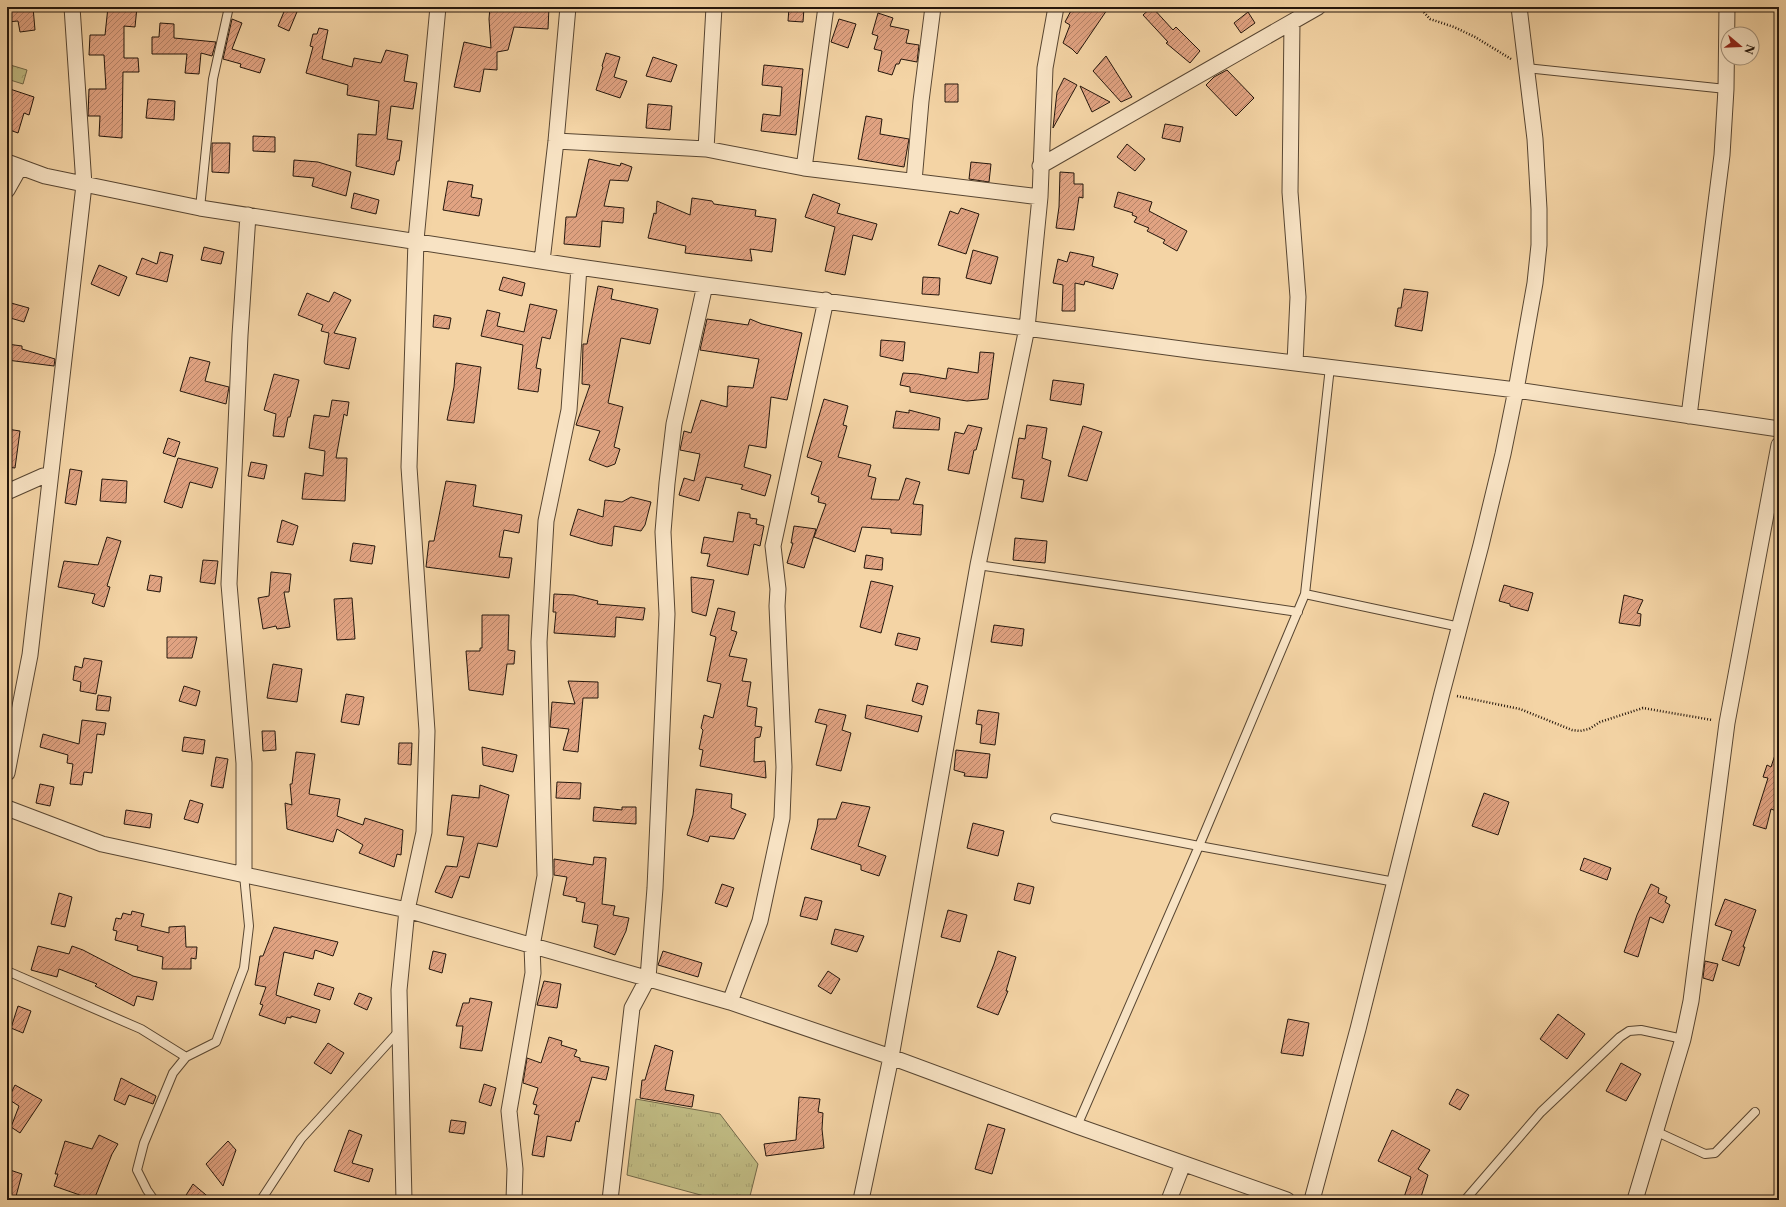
<svg xmlns="http://www.w3.org/2000/svg" width="1786" height="1207" font-family="'Libre Caslon Text',serif">
<style>
.grass{fill:url(#grass-tufts);stroke:#726848}
.park{fill:url(#park-crowns);stroke:#726848}
.building{fill:url(#building-hatch);stroke:#24160c}
.lines{fill:none;stroke-linecap:round;stroke-linejoin:round}
.lane-casing{stroke:#584632;stroke-width:10}
.street-casing{stroke:#584632;stroke-width:17}
.path{stroke:#24160c;stroke-width:2.5;stroke-dasharray:1 2;stroke-linecap:butt}
.lane{stroke:#f8e3c4;stroke-width:8}
.street{stroke:#f8e3c4;stroke-width:15}
</style>
<defs>
<pattern id="grass-tufts" width="24" height="20" patternUnits="userSpaceOnUse"><rect width="24" height="20" fill="#c0bb83"/><path d="M3 7l-1-3M5 7V3M7 7l1-3M15 17l-1-3M17 17v-4M19 17l1-3" fill="none" stroke="#a5a070"/></pattern>
<pattern id="park-crowns" width="20" height="18" patternUnits="userSpaceOnUse"><rect width="20" height="18" fill="#c0bb83"/><path d="M2 6a3 3 0 1 1 6 0M12 15a3 3 0 1 1 6 0" fill="none" stroke="#a5a070"/></pattern>
<pattern id="building-hatch" width="6" height="6" patternUnits="userSpaceOnUse"><rect width="6" height="6" fill="#e1a382"/><path d="M-1 1l2-2M0 6l6-6M5 7l2-2" fill="none" stroke="#b68469"/></pattern>
</defs>
<rect width="100%" height="100%" fill="#f4d4a5"/>
<filter id="stains"><feTurbulence type="fractalNoise" baseFrequency=".005" numOctaves="4"/><feColorMatrix values="0 0 0 0 .2 0 0 0 0 .09 0 0 0 0 .02 0 0 0 .5 -.17"/></filter>
<radialGradient id="worn" r=".72"><stop offset=".6" stop-color="#630" stop-opacity="0"/><stop offset="1" stop-color="#630" stop-opacity=".3"/></radialGradient>
<path class="grass" d="M636,1099l84,15 38,50 -9,36h-30l-92,-25z"/>
<path class="park" d="M7,64l20,6 -4,14 -16,-5z"/>
<path class="building" d="M7,7h26l2,23 -15,2 -2,-11 -11,1z
M108,7h29l-2,20 -11,-1v32h14l1,14h-16l-1,66 -23,-2 1,-20h-12l1,-27h17l-2,-34h-15l1,-20h15z
M286,7h13l-10,24 -11,-5z
M490,7h59l-1,22 -34,-2 -6,23 -11,2v18l-13,-1 -4,23 -26,-5 10,-45 27,6 -2,-29z
M1073,7h36l-32,47 -5,-5 -9,-6 7,-18 -5,-3z
M1152,7l21,23 3,-3 24,24 -10,12 -24,-20 2,-1 -25,-27z
M789,8h15l-1,14 -15,-1z
M1248,12l7,11 -14,10 -7,-10z
M878,13l15,5 -3,8 19,4 -3,13 13,2 -2,17 -16,-3 -2,5h-3l-4,11 -14,-4 4,-20 -8,-2 4,-13 -6,-2z
M232,19l10,4 -10,26 33,10 -5,14 -20,-6 1,-3 -18,-5z
M839,19l17,5 -8,24 -17,-6z
M160,23l14,1v14l42,4 -4,14 -11,-3 -2,21 -14,-1 2,-19h-35v-17h7z
M319,28l9,2 -6,29 30,8 2,-9 27,5 5,-13 22,5 -4,26 13,2 -4,26 -22,-3 -4,33 15,2 -3,20h-2l-3,14 -38,-9 2,-32 18,1 3,-34 -32,-6 1,-10 -42,-12 7,-26 -3,-1 3,-12h4z
M606,53l14,4 -6,20 13,4 -7,17 -24,-8 7,-23 -1,-1z
M1106,56l26,41 -11,5 -28,-31z
M653,57l24,8 -6,17 -25,-6z
M764,65l39,4 -7,66 -35,-4 2,-17 17,2 2,-29 -20,-2z
M1227,70l27,28 -18,18 -30,-31 8,-8z
M1064,78l13,7 -24,43 4,-36z
M945,84h13v18h-13z
M1080,86l30,16 -18,10z
M7,88l27,9 -5,18 -5,-2 -6,20 -11,-4 5,-19 -5,-1z
M148,99l27,2 -1,19 -28,-2z
M648,104l24,2 -2,24 -24,-2z
M866,116l16,3 -2,15 29,5 -5,28 -46,-8z
M1165,124l18,3 -3,15 -18,-4z
M253,136l22,1v15l-22,-1z
M212,143h18l-1,30 -17,-1z
M1127,144l18,15 -10,12 -18,-14z
M589,159l31,7 1,-3 11,4 -4,14 -18,-1 -6,26 20,2 -1,15 -21,-2 -2,26 -36,-3 2,-27h10z
M294,160l24,2 33,10 -5,24 -34,-10 2,-8 -21,-2z
M971,162l20,2 -2,18 -20,-3z
M1060,172l14,1v11h9v14l-4,-1 -5,33 -18,-2 3,-21z
M448,181l25,4 -2,12 11,2 -3,17 -36,-6z
M1118,192l34,10 -3,9 38,20 -10,20 -14,-8 2,-3 -18,-9 2,-3 -15,-6 3,-5 -5,-2 1,-2 -19,-6z
M354,193l25,7 -3,14 -25,-6z
M813,194l27,10 -3,9 40,11 -5,16 -19,-5 -8,40 -20,-4 10,-44 -30,-10z
M692,198l20,3 2,3 42,6 -1,6 21,3 -4,33 -22,-3 2,12 -67,-8 1,-7 -38,-8 6,-25 2,1 1,-13 33,14z
M961,208l18,6 -13,40 -28,-9 12,-34 8,3z
M204,247l20,5 -3,12 -20,-4z
M973,250l25,7 -7,27 -25,-6z
M160,252l13,3 -6,27 -31,-8 6,-16 15,6z
M1070,252l24,5 -2,9 26,8 -5,15 -28,-8 -1,4 -9,-2v28h-13l1,-26 -10,-2 5,-24 9,3z
M99,265l28,12 -8,19 -28,-12z
M503,277l22,6 -3,13 -23,-6z
M923,277l17,1 -1,17 -17,-1z
M598,286l15,3 -2,10 47,10 -8,35 -29,-6 -13,65 15,4 -9,40 6,2 -5,15 -8,3 -18,-7 11,-29 -24,-6 14,-40 -8,-1 1,-40h4z
M1404,289l24,3 -6,39 -27,-5 3,-18h3z
M334,292l17,8 -17,33 22,5 -7,31 -24,-5 -1,-2 5,-29 -8,-2 2,-6 -25,-10 9,-22 22,9z
M11,303l18,5 -5,14 -17,-5z
M530,304l27,6 -7,29 -8,-2 -6,31 5,1 -3,23 -20,-3 5,-44 -42,-9 6,-26 13,3 -3,13 27,6z
M434,315l17,3 -2,11 -16,-2z
M707,319l41,6 2,-6 12,5 40,9 -15,67 -16,-3 -5,51 -17,-3 -5,22 27,8 -6,21 -24,-7 2,-4 -37,-8 -7,24 -20,-6 5,-17 10,3 6,-27 -20,-4 4,-19 7,2 10,-33 26,7 1,-21 25,2 6,-29 -59,-9z
M881,340l24,2 -2,19 -23,-5z
M7,344l15,2v3l33,10 -1,7 -47,-6z
M980,352l14,1 -6,46 -21,2 -57,-9v-5l-10,-2 3,-12 15,1 28,5 2,-11 30,5z
M190,357l20,5 -5,19 24,6 -3,17 -46,-13z
M456,363l25,4 -7,56 -27,-3 7,-33z
M274,374l25,6 -9,37h-2l-4,20 -11,-1 3,-22 -12,-4z
M1053,380l31,4 -3,21 -31,-5z
M824,399l24,7 -5,19 4,1 -9,31 33,8 -3,11 8,2 -5,21 28,1 7,-22 14,4 -7,22 10,1 -2,30 -30,-2v-4l-29,-2 -7,25 -41,-15 12,-33 -8,-2 1,-5 -8,-3 11,-32 -15,-5z
M332,400l17,2 -2,14 -3,-2 -8,44h11l-2,43 -43,-2 3,-26 18,3 2,-25 -16,-3 5,-33 15,2z
M909,410l31,8 -1,12 -46,-2 3,-17 13,2z
M968,425l14,3 -6,22h-2l-5,24 -21,-4 7,-38 9,2z
M1027,425l20,3 -5,30 9,3 -8,41 -22,-4 3,-18 -12,-2 7,-40 6,1z
M1083,426l19,6 -15,49 -19,-5z
M7,429l13,2 -5,37 -8,-1z
M168,438l12,4 -5,15 -12,-4z
M178,458l40,10 -6,20 -22,-6 -8,26 -18,-6z
M251,462l16,3 -3,14 -16,-3z
M70,469l12,2 -6,34 -11,-2z
M102,479l25,2 -1,22 -26,-2z
M446,481l30,4 -3,21 49,9 -3,18 -15,-3 -5,27 13,1 -3,20 -83,-11 3,-26h5z
M631,497l20,5 -6,23 -4,6 -27,-5 -2,20 -12,-2 -30,-9 8,-26 25,8 2,-17 17,2z
M738,512l12,2v4l7,1 -1,5 8,2 -4,20 -6,-2 -6,31 -41,-9 3,-12 -9,-1 3,-16 29,5z
M282,520l16,6 -5,19 -16,-3z
M794,526l22,3 -12,39 -17,-5 6,-20h-2z
M107,537l14,4 -14,45 3,1 -6,20 -12,-4 3,-9 -37,-7 6,-26 34,4z
M1015,538l32,3 -2,22 -32,-3z
M353,543l22,3 -3,18 -22,-3z
M866,555l17,3 -1,12 -18,-2z
M203,560l15,1 -3,23 -15,-2z
M271,572l20,2 -2,18h-5l6,35 -13,2 -1,-3 -13,3 -5,-31 11,-2z
M150,575l12,2 -2,15 -13,-2z
M691,577l23,3 -8,36 -14,-4z
M871,581l22,5 -12,47 -21,-6z
M1504,585l29,8 -5,18 -18,-5v-2l-11,-3z
M554,594l20,1 24,6 -1,3 48,4 -2,12 -27,-3 -1,20 -61,-4 2,-21h-3z
M1624,595l19,5 -6,13 4,1 -1,12 -21,-3z
M352,598l3,41 -18,1 -3,-41z
M718,608l17,4 -4,18 6,2 -8,24 18,3 -5,22 9,1 -4,24 10,2 -2,18 7,1 -2,10 -5,1 -1,24 11,-1 1,17 -66,-12 3,-16 -4,-1 4,-19 -2,-2 3,-13 9,3 8,-34 -14,-3 9,-44 -6,-2z
M482,615h27l-1,35 7,1 -1,13h-7l-4,31 -34,-5 -3,-39h14v-3h2z
M994,625l30,4 -2,17 -31,-4z
M898,633l22,5 -3,12 -22,-5z
M167,637h30l-5,21h-25z
M84,658l18,3 -6,33 -16,-3 1,-9 -8,-2 2,-14 7,2z
M273,664l29,5 -5,33 -30,-4z
M568,681l30,1v16h-15l-5,54 -15,-2 6,-21 -19,-2 2,-25 23,2z
M917,683l11,3 -5,19 -11,-4z
M184,686l16,5 -4,15 -17,-5z
M346,694l18,3 -5,28 -18,-3z
M98,695l13,2 -2,14 -13,-1z
M867,705l55,11 -4,16 -53,-14z
M819,709l27,6 -4,15 9,3 -10,38 -25,-6 11,-40 -12,-3z
M978,710l21,3 -4,32 -15,-2 2,-18 -6,-1z
M82,720l24,3 -2,12 -7,-1 -5,39 -8,-1 -2,13 -12,-1 3,-20 -6,-1 1,-8 -28,-8 3,-13 36,10z
M262,731h13l1,19 -13,1z
M184,737l21,3 -2,14 -21,-3z
M399,743h13l-1,22 -13,-1z
M482,747l35,8 -4,17 -30,-7z
M956,750l34,4 -3,24 -23,-2 1,-3 -11,-3z
M296,752l19,2 -6,40 31,5 -3,17 26,9 2,-7 38,12 -2,25 -4,-1 -3,13 -35,-14 4,-8 -26,-16 -4,13 -46,-13 -2,-26 7,2 -2,-21h2z
M1776,752h3v60l-8,-3 -5,20 -13,-4 15,-47 -5,-1 4,-12 4,2z
M216,757l12,2 -5,29 -12,-2z
M557,782l24,1 -1,16 -24,-1z
M40,784l14,3 -4,19 -14,-3z
M480,785l29,10 -12,52 -19,-4 -9,35 -9,-2 -8,22 -17,-6 11,-26 11,1 7,-30 -17,-2 5,-40 27,3z
M696,789l36,5 -1,14 15,6 -12,25 -24,-3 -2,6 -21,-7 6,-20z
M1484,793l25,9 -11,33 -26,-9z
M190,800l13,4 -5,19 -14,-4z
M842,802l28,5 -12,39 28,10 -7,20 -18,-6v-5l-50,-16 6,-22 1,-8h18z
M594,807l28,3v-3h14v17l-43,-3z
M126,810l26,4 -2,14 -26,-4z
M973,823l31,8 -6,25 -31,-8z
M594,857l12,1 -4,46 13,2 -2,9 16,3 -3,13 -11,24 -21,-8 4,-22 -16,-3 3,-19 -9,-2 1,-3 -14,-3 4,-18 -13,-2v-16l39,6z
M1584,858l27,10 -4,12 -27,-10z
M1018,883l16,4 -4,17 -16,-4z
M722,884l12,4 -7,19 -12,-4z
M1651,884l8,4 -1,5 9,4 -2,5 5,3 -7,18 -13,-6 -12,40 -14,-5 13,-37z
M59,893l13,4 -7,30 -14,-3z
M805,897l17,4 -5,19 -17,-4z
M1725,899l31,11 -13,37h2l-6,19 -17,-6 10,-29 -17,-6z
M948,910l19,5 -7,27 -19,-5z
M132,911l12,3 -3,12 28,7v-6l16,-1 1,21h11l-1,12 -5,-1v11h-29l1,-12 -26,-7 1,-4 -23,-6 2,-9 -4,-1 3,-12 5,1 2,-6 8,2z
M274,927l64,15 -5,14 -18,-6 -2,9 -29,-7 -8,43 44,15 -4,13 -25,-7v2l-4,-1 -2,7 -26,-9 4,-10 -3,-1 6,-17 -11,-2 5,-29h3z
M835,929l29,7 -7,16 -26,-8z
M38,946l31,8 3,-8 11,4 50,26 24,6 -4,18 -16,-4 -3,10 -39,-20 2,-2 -38,-15 -2,8 -26,-7z
M433,951l13,3 -4,19 -13,-4z
M663,951l39,12 -4,14 -40,-12z
M998,951l18,6 -10,34h2l-10,24 -21,-8 17,-43z
M1705,961l13,3 -5,17 -10,-3z
M828,971l12,8 -9,15 -13,-8z
M544,981l17,3 -4,24 -20,-3z
M318,983l16,5 -4,12 -16,-5z
M359,993l13,5 -5,12 -13,-6z
M470,998l22,4 -10,49 -22,-3 3,-22h-7l7,-23h6z
M18,1006l13,5 -8,22 -12,-5z
M1558,1014l27,20 -18,25 -27,-20z
M1288,1019l21,4 -6,33 -22,-3z
M549,1037l13,4 -1,4 16,5 -3,6 6,2v3l29,6 -3,13 -14,-3 -13,45 -3,-1 -5,20 -24,-5 -3,21 -12,-2 7,-40 -5,-1 3,-9 -4,-1 5,-16 -15,-5 4,-25 14,5z
M328,1043l16,10 -13,21 -17,-11z
M655,1045l18,6 -8,39 29,5 -2,12 -52,-9 2,-18h3z
M1621,1063l20,11 -15,27 -20,-10z
M121,1078l35,18 -3,8 -24,-9 -4,10 -11,-5z
M484,1084l12,4 -5,18 -12,-4z
M15,1085l27,15 -22,33 -9,-6 8,-21 -11,-7z
M1457,1089l12,6 -9,15 -11,-6z
M799,1097l21,2 -2,13 5,1 -1,16 2,19 -58,8 -2,-12 32,-4z
M451,1120l15,2 -2,12 -15,-2z
M988,1124l17,5 -13,45 -17,-5z
M349,1130l13,5 -10,28 21,6 -4,13 -35,-11z
M1392,1130l38,20 -12,19 10,6 -8,25h-17l8,-23 -33,-16z
M99,1135l19,9 -6,10 -18,46 -40,-14 4,-12h-3l10,-33 27,8z
M228,1141l8,9 -13,36 -17,-22z
M7,1169l15,5 -7,26h-8z
M193,1184l19,16h-29z"/>
<g class="lines">
<g class="lane-casing">
<path id="lane" d="M1526,68l200,21
M200,208l13,-129 16,-72
M978,565l320,47
M1305,594l155,33
M1055,818l144,28 196,36
M7,971l134,58 45,28
M1077,1126l122,-280 106,-252 25,-227
M1655,1131l50,23 10,-1 40,-41
M154,1200l-7,-10 -10,-20 7,-27 29,-70 13,-16 30,-15 28,-74 5,-42 -5,-51
M261,1200l40,-61 98,-108
M1465,1200l76,-88 79,-75 9,-6 12,-1 42,9"/>
</g>
<g class="street-casing">
<path id="street" d="M1292,22l-2,170 8,105 -3,66
M556,141l150,8 98,19 236,29
M706,149l8,-142
M7,162l38,14 155,32 379,59 126,18 499,67 312,38 263,39
M1040,166l278,-159
M804,168l22,-161
M914,181l7,-80 12,-94
M7,190l13,-23
M542,261l14,-120 12,-134
M1689,416l33,-261 4,-66 1,-82
M7,492l36,-16 7,1
M7,773l23,-118 54,-470 -12,-178
M7,808l95,36 305,66 323,92 161,55 186,69 210,74
M244,875v-112l-15,-179 11,-249 8,-120
M730,1002l30,-81 22,-103 2,-51 -7,-161 1,-17 -5,-43 53,-246
M404,1200l-5,-210 8,-80 17,-78 3,-101 -18,-264 7,-227 22,-233
M514,1200l1,-31 -6,-58 24,-138 -1,-27 13,-70 -6,-234 7,-121 23,-111 10,-143
M610,1200l22,-192 16,-30 7,-90 12,-274 -4,-82 4,-49 7,-59 31,-139
M861,1200l30,-143 87,-492 49,-237 13,-131 5,-129 11,-61
M1169,1200l14,-36
M1312,1200l46,-171 84,-336 39,-148 22,-91 13,-64 19,-107 4,-38v-36l-4,-70 -16,-132
M1635,1200l48,-161 8,-38 36,-278 52,-278"/>
</g>
<path class="path" d="M1421,7l1,3 8,9 24,8 21,10 36,22
M1457,696l63,13 52,21 8,1 9,-2 11,-7 43,-14 69,12"/>
<use href="#lane" class="lane"/>
<use href="#street" class="street"/>
</g>
<rect width="1786" height="1207" fill="none" stroke="#f4d4a5" stroke-width="24"/>
<rect x="8" y="8" width="1770" height="1191" fill="none" stroke="#24160c" stroke-width="2"/>
<rect x="12" y="12" width="1762" height="1183" fill="none" stroke="#24160c"/>
<g transform="translate(1740 46) rotate(109)"><circle r="19" fill="#f8e3c4" stroke="#a3917a"/>
<path d="M0-3L7 15L0 10L-7 15Z" fill="#8f2418"/>
<text y="-6" font-size="11" font-weight="bold" text-anchor="middle" fill="#24160c">N</text>
</g>
<rect width="100%" height="100%" filter="url(#stains)"/>
<rect width="100%" height="100%" fill="url(#worn)"/>
</svg>
